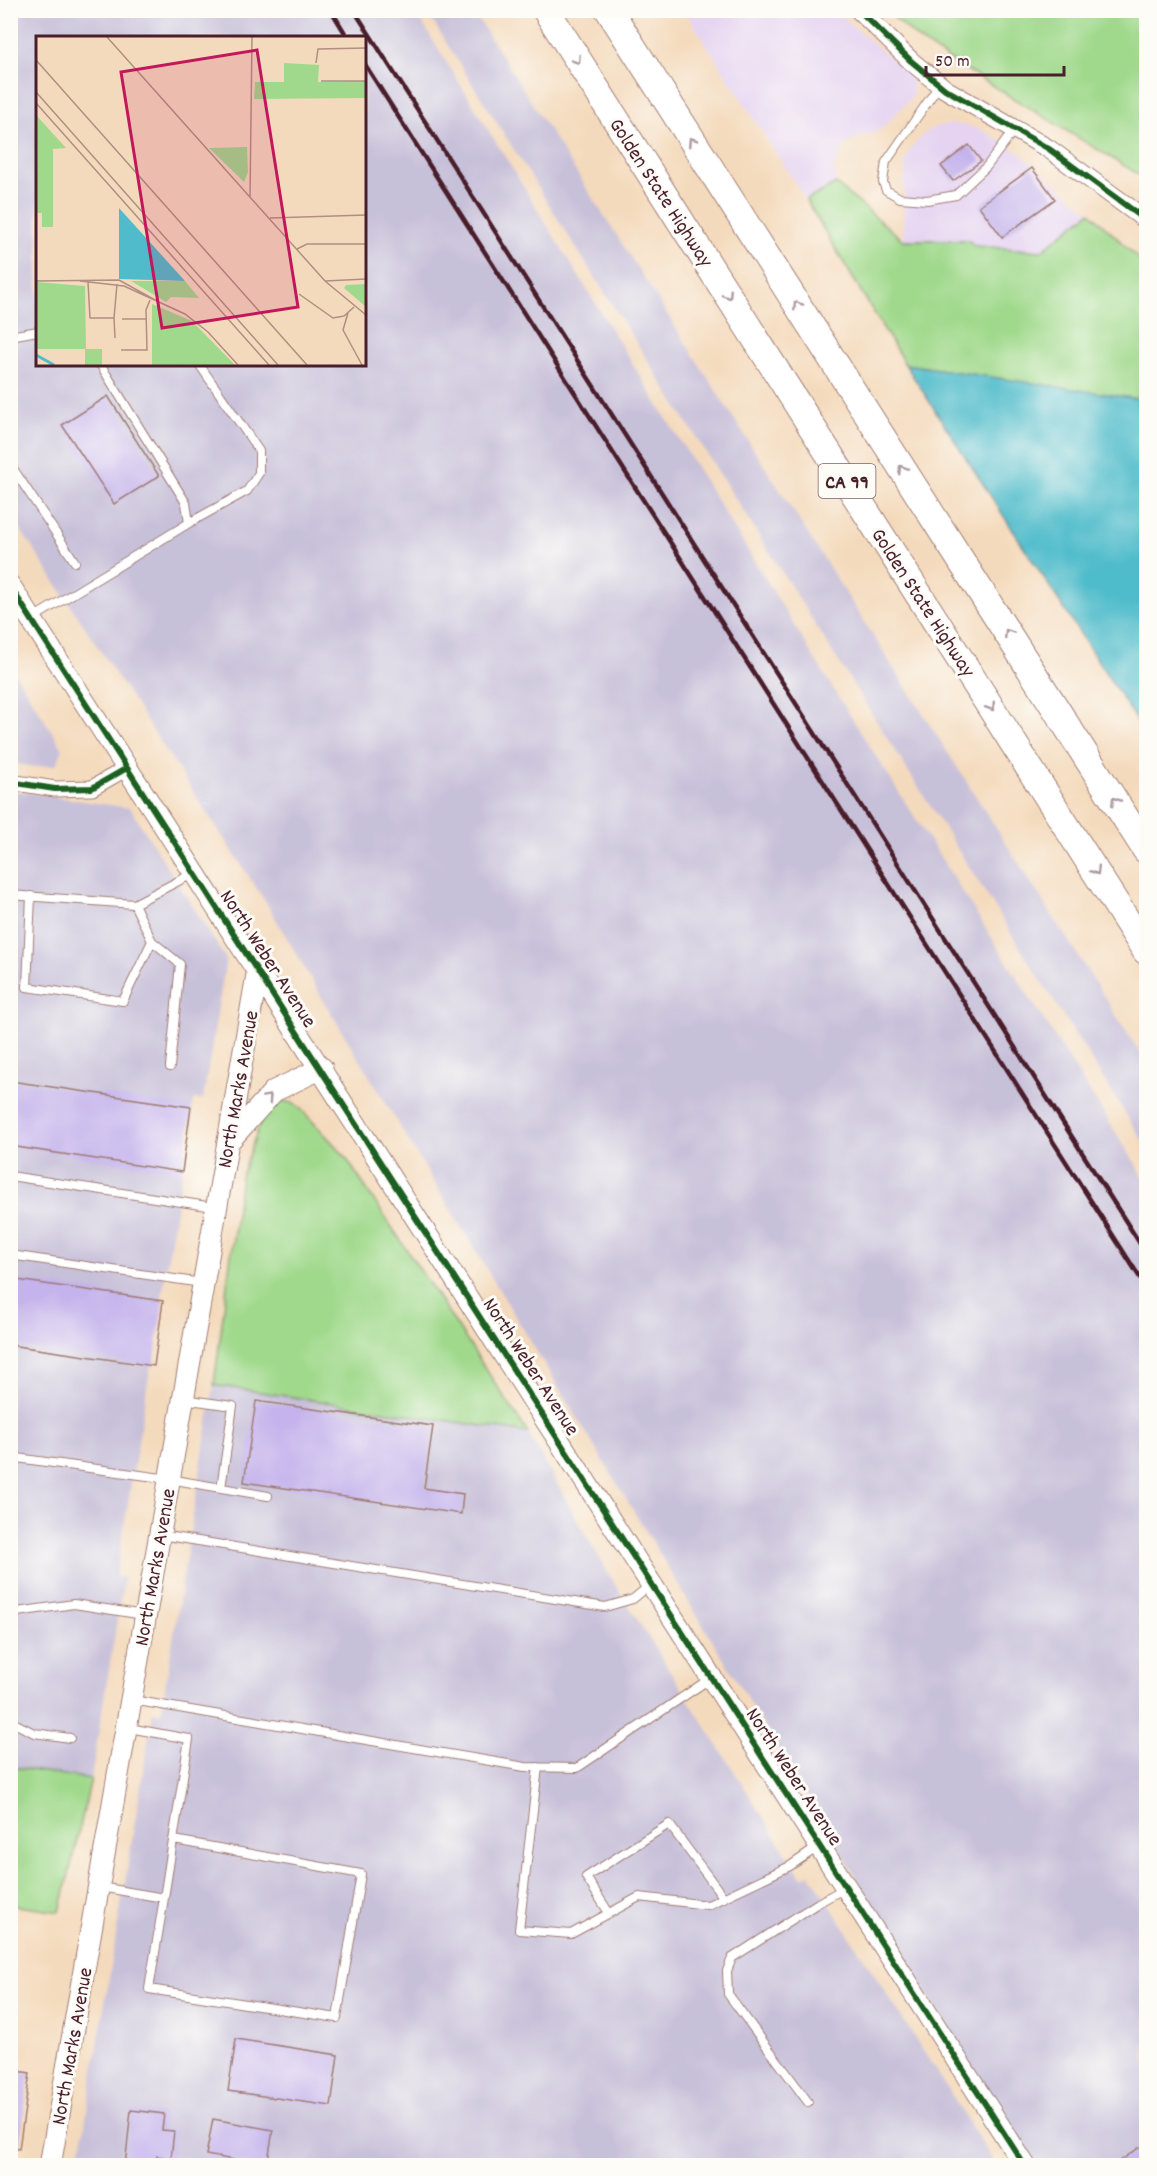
<svg xmlns="http://www.w3.org/2000/svg" width="1157" height="2176" font-family="Dekko,sans-serif">
<style>
.built{fill:#e5d3f1}
.industrial{fill:#c7c0d9;fill-rule:evenodd}
.green{fill:#a0d98c;stroke:#757c5c;stroke-width:1.5}
.water{fill:#50bccb;stroke:#4d6e7b;stroke-width:1.5}
.building{fill:#c4b3ec}
.lines{fill:none;stroke-linecap:round;stroke-linejoin:round}
.service-casing{stroke:#9f7c74;stroke-width:10}
.minor-casing{stroke:#9f7c74;stroke-width:17}
.tertiary-casing{stroke:#9f7c74;stroke-width:20}
.secondary-casing{stroke:#9f7c74;stroke-width:23}
.motorway-casing{stroke:#9f7c74;stroke-width:29}
.service{stroke:#fff;stroke-width:8}
.minor{stroke:#fff;stroke-width:15}
.tertiary{stroke:#fff;stroke-width:18}
.secondary{stroke:#fff;stroke-width:21}
.motorway{stroke:#fff;stroke-width:27}
.rail{stroke:#4a1f2b;stroke-width:4.5}
.cycleway-casing{stroke:#fdfcf7;stroke-width:10}
.cycleway{stroke:#1b5e20;stroke-width:6}
.oneway{stroke:#ae9aa0}
.labels{text-anchor:middle;stroke-width:6;stroke-linejoin:round;paint-order:stroke}
.shield{fill:#fdfcf7;stroke:#806168;stroke-width:1.5}
.shield-label{font-size:20px;font-weight:bold;fill:#4a1f2b}
.street-label{font-size:21px;fill:#4a1f2b;stroke:#fdfcf7}
.inset-river{fill:none;stroke:#50bccb;stroke-width:3}
.inset-road{fill:none;stroke:#b08f82;stroke-width:1.5}
.view{fill:#c2185b;fill-opacity:0.15;stroke:#c2185b;stroke-width:3}
.inset-edge{fill:none;stroke:#4a1f2b;stroke-width:3}
</style>
<rect width="100%" height="100%" fill="#fdfcf7"/>
<filter id="ink" filterUnits="userSpaceOnUse"><feTurbulence type="fractalNoise" baseFrequency=".0167" numOctaves="2"/><feDisplacementMap in="SourceGraphic" scale="12" xChannelSelector="R" yChannelSelector="G"/><feConvolveMatrix kernelMatrix="1 2 1 2 8 2 1 2 1" color-interpolation-filters="sRGB"/></filter>
<filter id="wash" filterUnits="userSpaceOnUse"><feTurbulence type="fractalNoise" baseFrequency=".008" numOctaves="4" result="noise"/><feDisplacementMap in="SourceGraphic" scale="24" xChannelSelector="R" yChannelSelector="G"/><feGaussianBlur stdDeviation="1.35" result="paint"/><feColorMatrix in="noise" values="0 0 0 0 0 0 0 0 0 0 0 0 0 0 0 0 0 1.4 0 .05"/><feComposite in="paint" operator="in"/></filter>
<g filter="url(#wash)">
<rect width="100%" height="100%" fill="#f4dabc"/>
<path class="built" d="M685,11h151l75,65 2,19 -25,28 -11,9 -18,5 -15,9 -10,22 2,16 -30,16z
M952,124l14,1 18,6 34,21 72,60 -48,39 -139,-11 2,-79 7,-14 12,-13 13,-8z"/>
<path class="industrial" d="M10,11h405l417,676 314,493v985h-115l-703,-1157 -61,-104 -256,-389zM38,38h326v326h-326z
M426,11h47l673,1051v84z
M11,667l52,82 -7,16 -22,2 -23,-4z
M10,790l120,18 96,151 -23,141 -9,-1 -45,276 -33,201 8,2 -33,201 -80,-12z
M214,1385l314,48 81,142 193,303 8,-4 186,291 -918,1 75,-454 8,1z"/>
<path class="green" d="M887,11h259v168l-209,-127 -18,-12z
M836,184l67,56h65l7,6 66,5 49,-39 56,54v135l-241,-37 -99,-164z
M281,1101l13,2 5,4 45,48 184,278 -314,-48 27,-208 23,-65 10,-9z
M11,1767l80,12 -31,133 -49,-7z"/>
<path class="water" d="M905,364l241,36v335z"/>
<g id="blocks">
<path class="building" d="M969,145l12,16 -28,20 -12,-15z
M1032,168l23,31 -53,38 -23,-31z
M108,396l51,80 -45,28 -52,-79z
M10,1081l181,26 -9,65 -172,-26z
M10,1279l153,22 -9,65 -144,-21z
M256,1401l177,25 -9,62 39,6 -2,20 -217,-32z
M236,2039l102,16 -7,51 -103,-15z
M10,2070l20,3 -11,76 -9,-1z
M131,2110l33,4 -2,16 12,1 -3,27 -14,-2 -1,10h-31z
M213,2119l60,11 -6,36 -61,-11z
M1140,2147l6,10v9h-33z"/>
</g>
</g>
<g filter="url(#ink)">
<use href="#blocks" fill-opacity="0" stroke="#9f7c74" stroke-width="1.5"/>
<g class="lines">
<g class="service-casing">
<path id="service" d="M940,84l-54,78 -3,20 3,8 14,8 27,2 29,-5 31,-29 27,-36
M10,336l28,-5
M10,464l65,98
M189,523l58,-32 12,-18v-22l-60,-87
M33,618l156,-95 -3,-20 -86,-139
M10,895l124,9 58,-30
M31,896l-4,91 96,14 29,-60
M134,904l18,37 28,23 -10,103
M10,1176l204,31
M10,1255l192,28
M183,1399l50,7 -12,82
M10,1457l159,22 99,17
M161,1535l444,72 28,-8 17,-14
M10,1613l64,-9 70,11
M132,1700l393,67 52,1 134,-90
M10,1721l24,12 36,5
M538,1767l-19,163 52,4 68,-37 69,8 82,-39 28,-19
M100,1887l64,11 25,-159 -60,-11
M164,1898l-15,91 188,29 24,-144 -187,-34
M609,1913l-23,-36 83,-53 55,74
M808,2102l-80,-108 -1,-23 5,-13 86,-55 27,-15"/>
</g>
<g class="minor-casing">
<path id="minor" d="M10,782l45,7 37,-1 35,-20"/>
</g>
<g class="tertiary-casing">
<path id="tertiary" d="M859,10l52,51 34,28 104,60 97,71"/>
</g>
<g class="secondary-casing">
<path id="secondary" d="M10,586l1015,1580
M229,1141l45,-50 48,-23
M50,2166l208,-1197"/>
</g>
<g class="motorway-casing">
<path id="motorway" d="M546,10l600,941
M609,10l537,840"/>
</g>
<use href="#service" class="service"/>
<use href="#minor" class="minor"/>
<use href="#tertiary" class="tertiary"/>
<use href="#secondary" class="secondary"/>
<use href="#motorway" class="motorway"/>
<path class="rail" d="M331,10l17,28
M354,10l792,1243
M364,63l782,1224"/>
<g class="cycleway-casing">
<path id="cycleway" d="M859,10l52,51 34,28 104,60 97,71
M10,586l1015,1580
M10,782l45,7 37,-1 35,-20"/>
</g>
<use href="#cycleway" class="cycleway"/>
</g>
<defs><path id="oneway-chevron" d="M-2-3.5L2.5 0L-2 3.5" fill="none" stroke-width="1.6" stroke-linecap="round" stroke-linejoin="round" transform="scale(1.5)"/></defs>
<g class="oneway">
<use href="#oneway-chevron" transform="translate(577 60) rotate(57)"/>
<use href="#oneway-chevron" transform="translate(692 141) rotate(-123)"/>
<use href="#oneway-chevron" transform="translate(728 295) rotate(57)"/>
<use href="#oneway-chevron" transform="translate(797 305) rotate(-123)"/>
<use href="#oneway-chevron" transform="translate(902 469) rotate(-123)"/>
<use href="#oneway-chevron" transform="translate(1008 633) rotate(-123)"/>
<use href="#oneway-chevron" transform="translate(991 707) rotate(58)"/>
<use href="#oneway-chevron" transform="translate(1115 801) rotate(-123)"/>
<use href="#oneway-chevron" transform="translate(1096 871) rotate(58)"/>
<use href="#oneway-chevron" transform="translate(268 1098) rotate(-47)"/>
</g>
</g>
<g class="labels">
<rect class="shield" x="818.5" y="464" width="57" height="34" rx="4.5"/>
<g class="shield-label">
<text x="847" y="488">CA 99</text>
</g>
<g class="street-label">
<text transform="translate(662 192) rotate(57)" y="7">Golden State Highway</text>
<text transform="translate(924 602) rotate(57)" y="7">Golden State Highway</text>
<text transform="translate(269 958) rotate(57)" y="7">North Weber Avenue</text>
<text transform="translate(237 1089) rotate(-80)" y="7">North Marks Avenue</text>
<text transform="translate(532 1366) rotate(57)" y="7">North Weber Avenue</text>
<text transform="translate(154 1567) rotate(-80)" y="7">North Marks Avenue</text>
<text transform="translate(795 1776) rotate(57)" y="7">North Weber Avenue</text>
<text transform="translate(71 2046) rotate(-80)" y="7">North Marks Avenue</text>
</g>
</g>
<g transform="translate(36 36)">
<rect width="330" height="330" fill="#f4dabc"/>
<path d="M248,27l35,2 -1,17 48,-1v17l-112,1 1,-17h29zM0,79l30,33 -13,1v78h-11v-14h-6zM211,111l1,25 -4,10 -35,-34zM95,245h54l14,17 -28,-1 -5,5zM0,246l49,4 1,63h16v16h-17v-16h-49zM330,248v23l-22,-19 2,-3zM116,268l40,17 43,44h-83z" fill="#a0d98c"/>
<path d="M83,172l66,73 -66,-2z" fill="#50bccb"/>
<path class="inset-river" d="M0,319l18,10"/>
<path class="inset-road" d="M71,1l218,244 41,34M0,24l271,305M280,27l2,-14 48,-1M285,45h45M0,56l242,273M0,67l233,262M214,161l2,-160M234,182l96,-3M0,190v34M261,213l10,-5h59M0,245l83,-1 38,21M44,245l44,5 61,28 23,18 30,33M289,245l41,-2M52,246l2,36h24l3,-34M263,258l34,24 11,-2 10,-9M312,277l-5,17 19,35M78,282l1,20M86,283h25M85,314h26l-1,-40 4,-10"/>
<path class="view" d="M221,14l41,257 -136,21 -41,-256z"/>
<rect width="330" height="330" class="inset-edge"/>
</g>
<rect width="1157" height="2176" fill="none" stroke="#fdfcf7" stroke-width="36"/>
<path d="M926 66v9h138v-9" fill="none" stroke="#4a1f2b" stroke-width="3"/>
<text x="935" y="66" font-size="18" fill="#4a1f2b" stroke="#fdfcf7" stroke-width="4.5" paint-order="stroke">50 m</text>
</svg>
